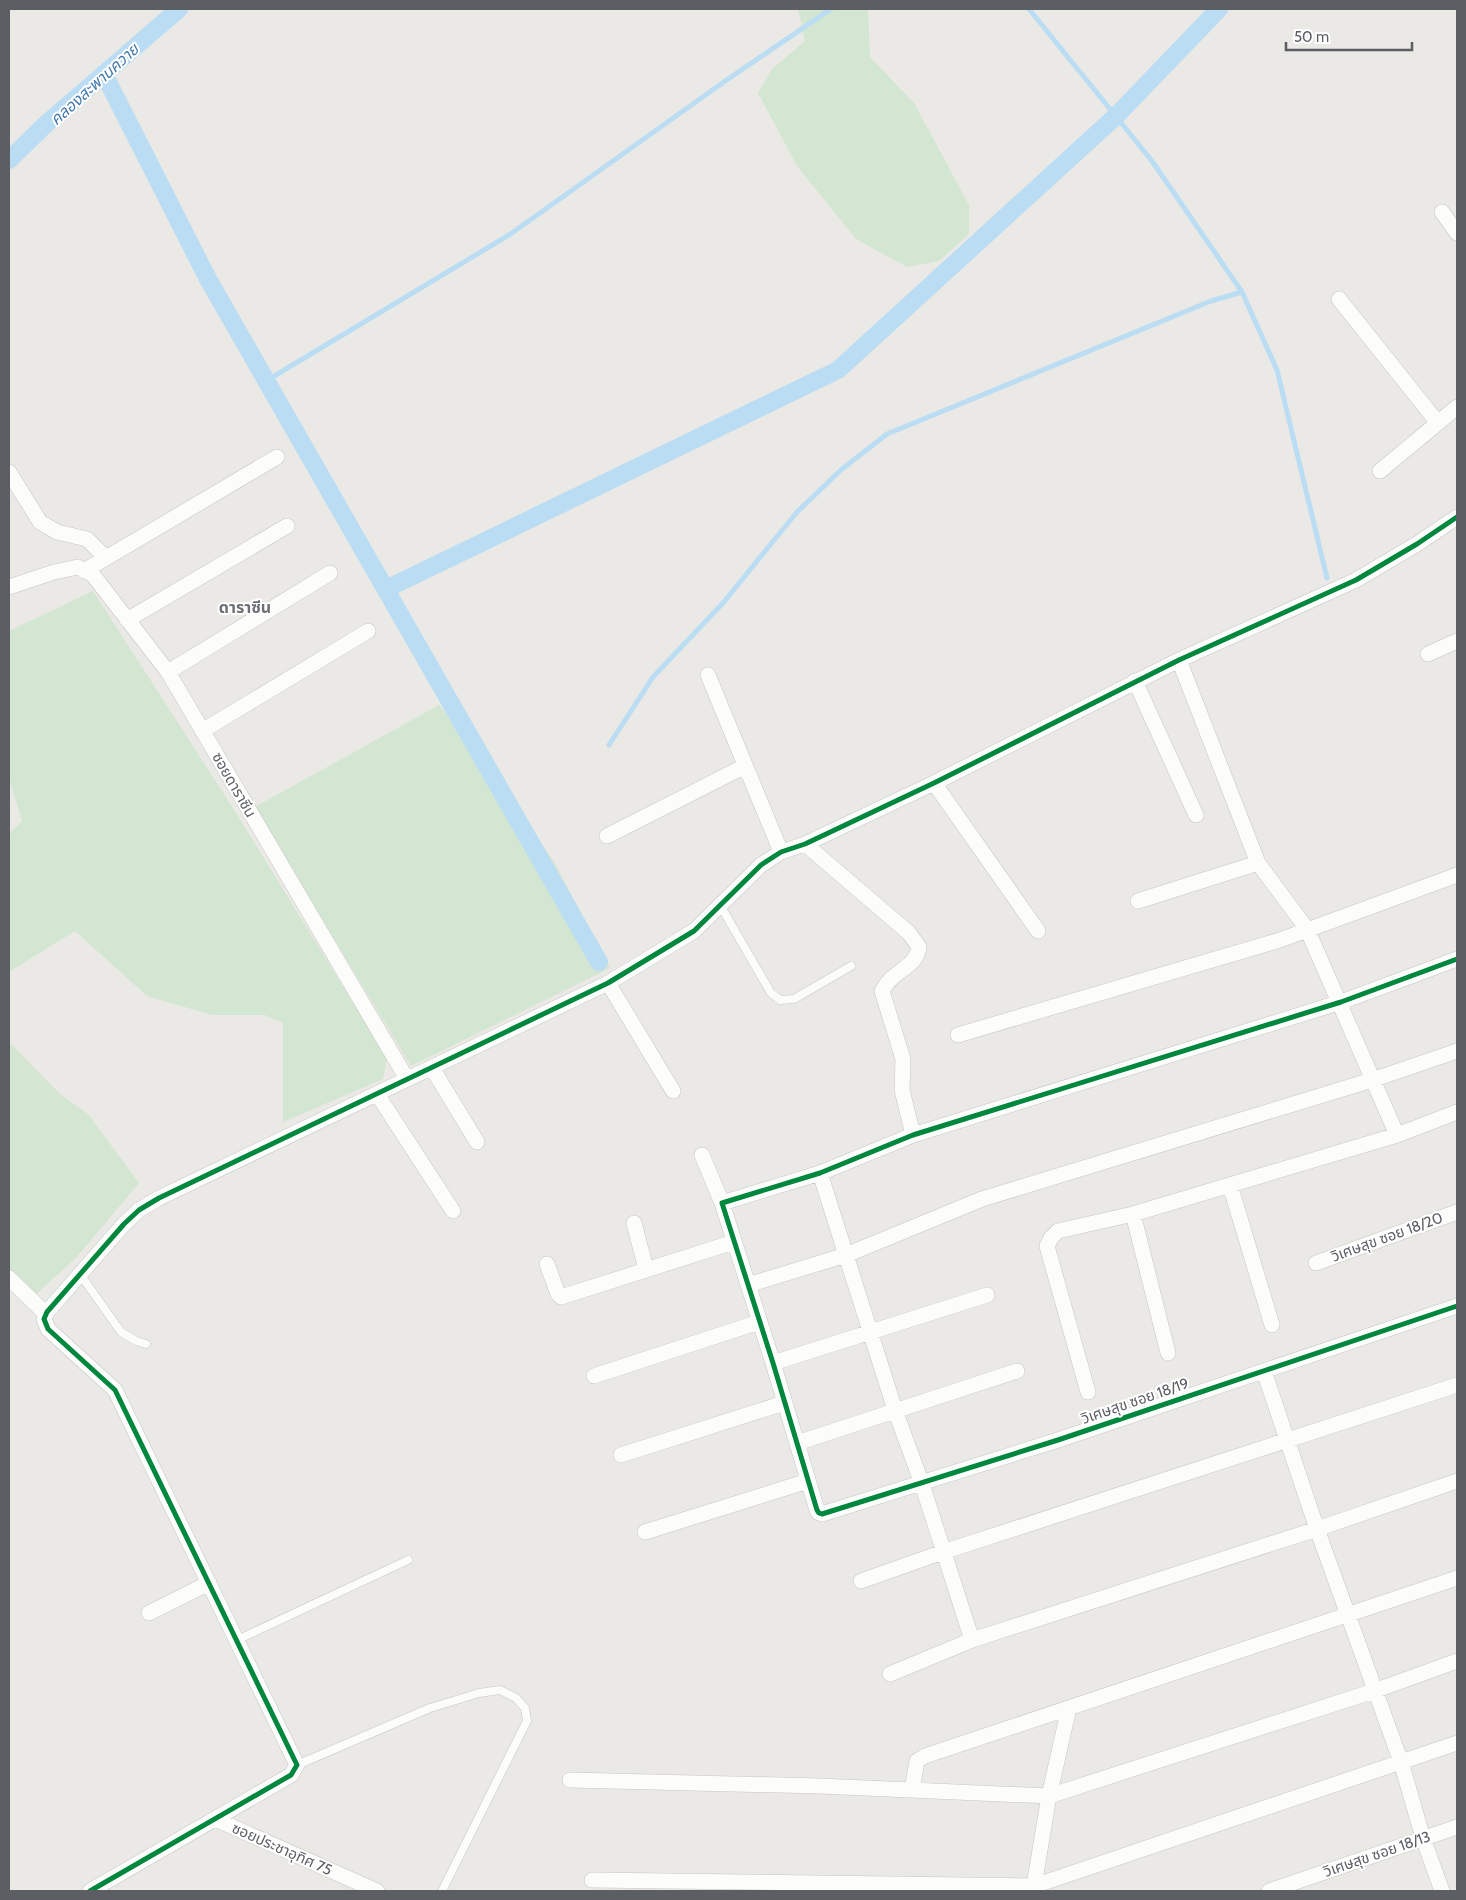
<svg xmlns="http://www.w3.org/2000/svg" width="1466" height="1900" font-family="Cabin,'Noto Sans Thai',sans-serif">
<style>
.green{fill:#d3e6d1}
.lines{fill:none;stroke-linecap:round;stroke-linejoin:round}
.stream{stroke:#baddf4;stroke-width:5}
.canal{stroke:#baddf4;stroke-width:18}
.lane-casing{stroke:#c6c6c6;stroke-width:9}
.street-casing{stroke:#c6c6c6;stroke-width:16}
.lane{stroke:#fcfcfb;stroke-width:8}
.street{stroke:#fcfcfb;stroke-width:15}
.cycleway-casing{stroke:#fff;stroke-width:8}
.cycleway{stroke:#00873e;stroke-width:5}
.labels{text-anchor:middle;stroke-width:4;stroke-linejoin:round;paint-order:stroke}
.street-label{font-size:15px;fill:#5b5e63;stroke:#fff}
.water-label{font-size:16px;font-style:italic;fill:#4379ac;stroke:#fff}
.neighbourhood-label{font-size:16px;font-weight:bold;fill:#6c7074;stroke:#fff}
</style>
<rect width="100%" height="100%" fill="#eae9e5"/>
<path class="green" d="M798,9h70l2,48 44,46 55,102v29l-30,27 -32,6 -51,-28 -59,-73 -39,-73 14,-24 33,-28z
M93,591l145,225 149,242 -4,21 -100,43v-99l-18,-8h-53l-65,-19 -72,-65 -66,41v-138l13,-13 -13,-43v-147z
M439,705l41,51 73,104 57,108 -199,98 -156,-259z
M9,1042l51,52 28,20 51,69 -64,76 -40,36 -26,-26z"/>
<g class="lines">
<path class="stream" d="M1029,9l123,152 90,131 35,78 50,208
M266,381l243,-146 219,-156 103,-70
M609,745l44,-68 70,-74 74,-91 45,-43 45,-35 324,-133 31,-9"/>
<path class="canal" d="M104,74l104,205 391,683
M9,160l37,-36 133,-115
M386,589l452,-219 278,-254 103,-107"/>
<g class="lane-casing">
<path id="lane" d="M720,905l51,88 9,7 14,-1 57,-33
M80,1274l41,58 15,9 10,3
M237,1640l171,-80
M297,1765l133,-57 49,-15 21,-3 16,8 9,10 2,13 -85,170"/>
</g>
<g class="street-casing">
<path id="street" d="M1442,212l15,21
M1339,299l99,124
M1380,471l77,-64
M9,472l31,50 17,10 30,7 19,19
M84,571l193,-114
M9,587l45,-15 24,-5 15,8 75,97 239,407
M127,620l160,-94
M1428,654l29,-13
M1179,660l79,203 49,66 90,206
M168,672l162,-99
M708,675l73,177
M1135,681l61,134
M202,731l166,-100
M934,783l104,148
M607,836l138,-70
M805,844l104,89 10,14c-2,16 -16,21 -27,31 -4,3 -7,8 -10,13l21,68 -1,31 11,45
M1138,901l120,-38
M1457,959l-116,43 -428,133 -93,38 -98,30 51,160 44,147 2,3 3,1 236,-74 399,-134
M608,983l65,108
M958,1035l322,-95 177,-65
M432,1068l45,74
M377,1094l76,117
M702,1155l20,48
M820,1173l75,237 27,74 50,156
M1230,1185l42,140
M1133,1214l35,139
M634,1223l12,46
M1316,1263l141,-51
M547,1264l11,30 3,3 173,-55
M9,1278l37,36
M748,1285l98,-30 136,-56 390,-119 85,-29
M773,1363l214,-68
M1264,1371l53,158 84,233 22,76 19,53
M594,1376l165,-54
M1088,1392l-41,-146 4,-8 7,-7 75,-17 264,-79 60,-23
M797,1443l220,-72
M621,1455l163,-52
M645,1532l163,-51
M861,1581l82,-29 514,-167
M149,1613l60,-30
M890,1674l82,-34 345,-111 140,-48
M570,1780l250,6 229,10 325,-105 83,-30
M912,1790l5,-29 8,-5 532,-178
M215,1819l162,72
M592,1880l442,6 15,-90 20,-88
M1034,1886l423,-143
M90,1891l201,-116 6,-10 -182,-375 -67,-61 -4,-10 3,-7 77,-88 15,-14 20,-12 449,-215 86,-52 67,-66 20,-13 24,-8 129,-61 245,-123 177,-80 61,-36 40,-27
M1269,1891l188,-64"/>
</g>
<use href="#lane" class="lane"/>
<use href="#street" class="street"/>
<g class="cycleway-casing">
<path id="cycleway" d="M1457,959l-116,43 -428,133 -93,38 -98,30 51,160 44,147 2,3 3,1 236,-74 399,-134
M90,1891l201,-116 6,-10 -182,-375 -67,-61 -4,-10 3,-7 77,-88 15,-14 20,-12 449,-215 86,-52 67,-66 20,-13 24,-8 129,-61 245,-123 177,-80 61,-36 40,-27"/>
</g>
<use href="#cycleway" class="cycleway"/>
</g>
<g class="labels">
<g class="street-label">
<text transform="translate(234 785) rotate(60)" y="5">ซอยดาราซีน</text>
<text transform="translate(1387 1237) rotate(-20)" y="5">วิเศษสุข ซอย 18/20</text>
<text transform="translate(1135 1401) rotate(-19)" y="5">วิเศษสุข ซอย 18/19</text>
<text transform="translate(282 1849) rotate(24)" y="5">ซอยประชาอุทิศ 75</text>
<text transform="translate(1377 1854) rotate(-19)" y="5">วิเศษสุข ซอย 18/13</text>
</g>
<g class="water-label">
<text transform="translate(94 84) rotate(-42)" y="6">คลองสะพานควาย</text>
</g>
<g class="neighbourhood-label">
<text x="245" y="613">ดาราซีน</text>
</g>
</g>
<rect width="1466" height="1900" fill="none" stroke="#5b5e63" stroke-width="20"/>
<path d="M1286 42v8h126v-8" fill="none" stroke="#5b5e63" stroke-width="2.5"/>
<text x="1294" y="42" font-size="15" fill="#5b5e63" stroke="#ffffff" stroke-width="4" paint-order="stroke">50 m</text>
</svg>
